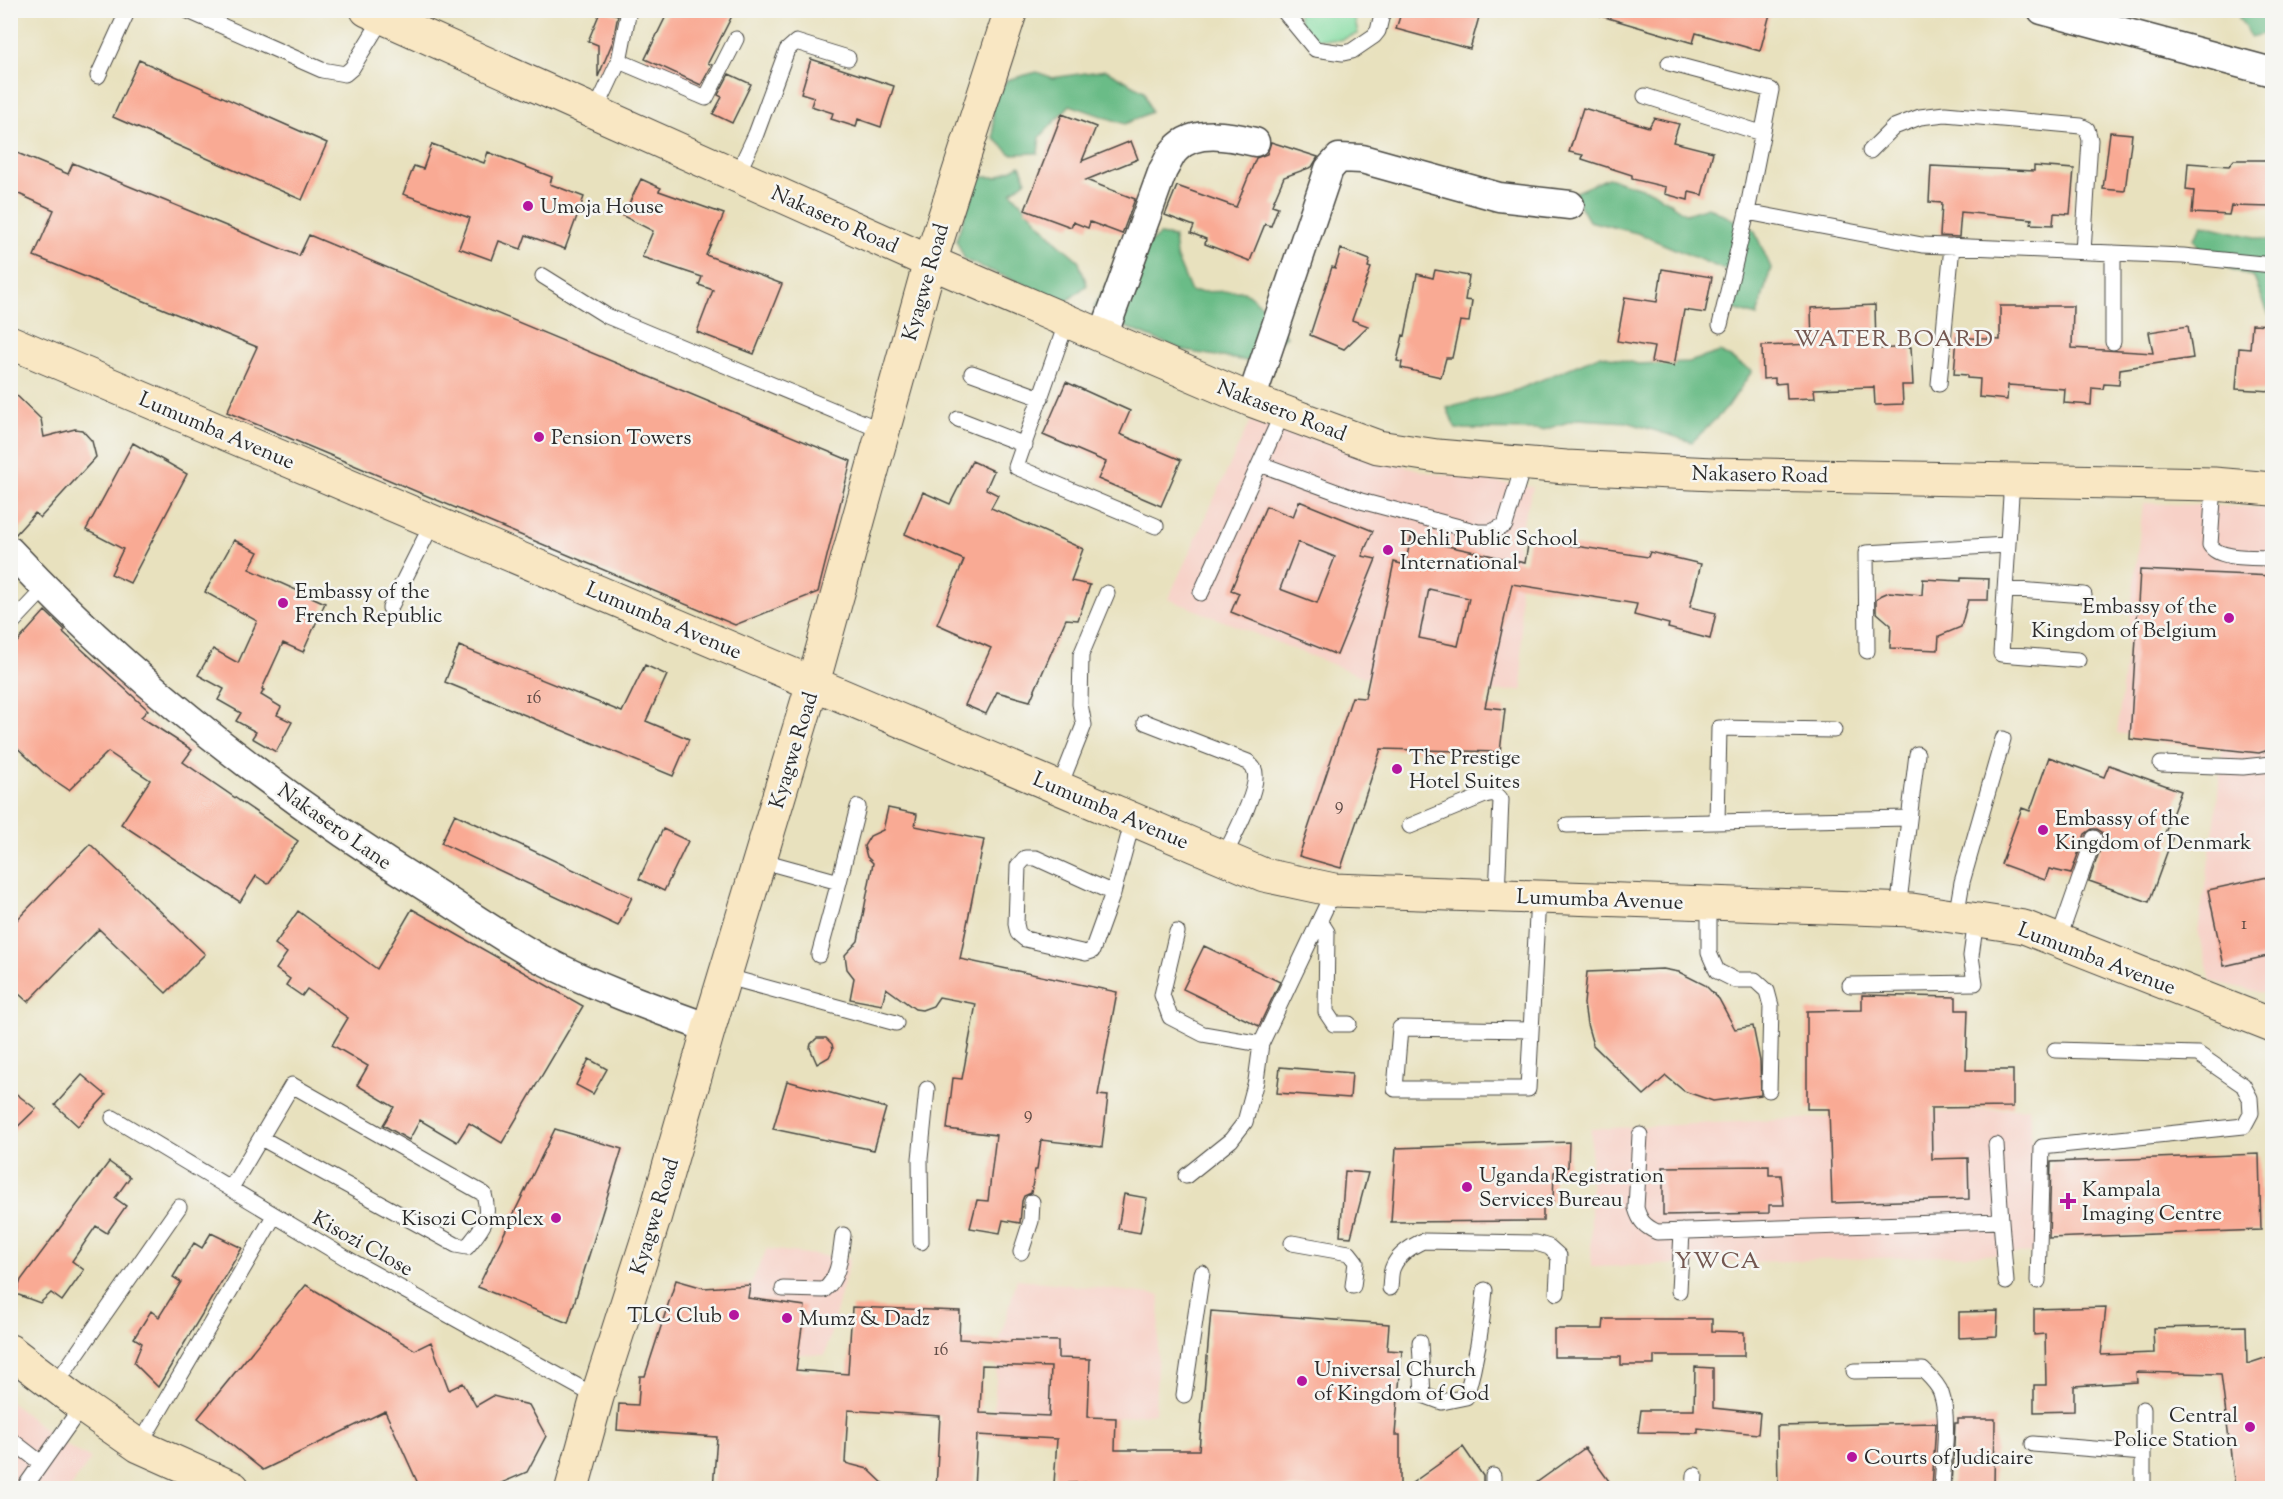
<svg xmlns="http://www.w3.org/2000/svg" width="2283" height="1499" font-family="'Sorts Mill Goudy',serif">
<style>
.built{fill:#f7d1c7}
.green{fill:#83dca1;stroke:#578466;stroke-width:1.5}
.forest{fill:#6abc87;stroke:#4a7459;stroke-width:1.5}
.building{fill:#f9aa94;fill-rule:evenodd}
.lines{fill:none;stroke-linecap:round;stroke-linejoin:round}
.lane-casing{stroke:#474641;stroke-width:17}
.street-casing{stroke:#474641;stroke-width:31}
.secondary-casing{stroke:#474641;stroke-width:35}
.lane{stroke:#fff;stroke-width:15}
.street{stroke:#fff;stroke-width:28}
.secondary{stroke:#f9e7c3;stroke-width:33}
.poi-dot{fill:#b5179e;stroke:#f6f6f2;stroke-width:2}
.labels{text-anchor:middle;stroke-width:5;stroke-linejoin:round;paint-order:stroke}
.number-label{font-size:18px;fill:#5e4b45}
.poi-label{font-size:21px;fill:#2b2b2b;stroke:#f6f6f2;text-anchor:start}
.street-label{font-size:21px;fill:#2b2b2b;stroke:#f6f6f2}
.quarter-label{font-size:24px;letter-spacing:1.5px;fill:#735750;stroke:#f6f6f2}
</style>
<rect width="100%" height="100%" fill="#f6f6f2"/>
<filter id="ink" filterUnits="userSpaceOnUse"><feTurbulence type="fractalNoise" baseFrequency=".0167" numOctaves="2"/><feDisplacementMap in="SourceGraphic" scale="12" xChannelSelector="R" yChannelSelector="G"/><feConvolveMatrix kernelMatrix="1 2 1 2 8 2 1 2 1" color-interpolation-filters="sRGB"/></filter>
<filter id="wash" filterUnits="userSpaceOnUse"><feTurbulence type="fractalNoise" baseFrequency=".008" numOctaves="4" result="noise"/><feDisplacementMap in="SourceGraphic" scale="24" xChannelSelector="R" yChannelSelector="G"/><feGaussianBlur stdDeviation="1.35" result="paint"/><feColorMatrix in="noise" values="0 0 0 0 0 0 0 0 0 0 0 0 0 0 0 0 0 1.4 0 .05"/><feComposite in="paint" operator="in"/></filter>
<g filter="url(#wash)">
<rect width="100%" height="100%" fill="#e8e1be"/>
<path class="built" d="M1250,421l180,52 103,14 -15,52 5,151 -33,2 -126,-15 -196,-78z
M2143,503l129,5v290l-15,5 15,-3v195l-61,-14 -13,-50 18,-117 6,-65 -105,-16z
M2029,1108l12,145 -450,14v-138z
M767,1249l83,10 -25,96 -96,-4 21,-66z
M1017,1279l143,16 -5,118 -39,5 -123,-5 7,-74z
M10,1402l53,42 28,15 -21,29h-59z"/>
<path class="green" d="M1297,11h56l5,23 -19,6 -34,-2z"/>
<path class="forest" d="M2243,11h29v21l-21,5 -12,-19z
M1106,70l38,21 7,21 -26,12 -55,-19 -30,32 -2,16 -27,1 -17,-16 -2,-36 15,-22 30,-8 15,6z
M1020,165l6,15 -15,12 46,50 21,18 9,25 -21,17 -101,-42 -9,-20 22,-63h19z
M1608,178l44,13 34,23 22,-7 46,23 17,38 -14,48 -24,-7 -1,-36 -95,-40 -48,-12 -16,-28z
M2203,225l69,16v75l-3,-1 -15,-37 -51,-20 -9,-20z
M1159,235l15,2 2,19 15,36 53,-1 25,20 18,25 -40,25 -62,-10 -57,-23 -34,-21 16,-30z
M1720,352l32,19 -25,37 -35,34 -65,-20 -49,-3 -35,11 -87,-1 -9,-21 70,-18 84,-35 37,9 51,-2z"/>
<g id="blocks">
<path class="building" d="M601,10l17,5 -5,26 -15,36v-32l-10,-4z
M669,10h66l-27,53 4,2 -11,20 -56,-26z
M1402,10h79l-11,39 -74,-20z
M1602,10h155l13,4 -10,37 -64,-18 -3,10 -92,-27z
M811,59l83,27 -13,41 -23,-8 -2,8 -25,-8 2,-6 -22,-7 3,-9 -13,-4z
M139,60l188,83 -25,57 -189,-83z
M729,74l22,10 -19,39 -19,-9 9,-17 -4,-2z
M1583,108l66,19 5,-9 25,6 -6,18 40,10 -11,43 -13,-3 -1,8 -23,-6 1,-7 -34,-8v-4l-50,-16 1,-4 -14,-3z
M1062,114l34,13 -14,34 49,-20 7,18 -52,21 49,19 -13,35 -32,-12 -2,6 -15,-6 -2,5 -46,-17z
M2110,132l22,2 -7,57 -22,-2z
M1271,142l47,15 -6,10 -28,10 -12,28 6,2 -7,19 -6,-2 -15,37 -45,-17 1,-5 -15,-6 3,-7 -29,-11 12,-29 59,21 20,-49 11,-4z
M432,144l52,19 4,-11 64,25 -2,7 34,13 -19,52 -39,-14 -5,14 -22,-8 -7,19 -33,-12 11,-30 -67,-24 11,-28 9,3z
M10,150l58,24 5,-11 226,93 10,-21 542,226 -33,131 -83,33 -508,-213 30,-65 -223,-91 20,-46 -44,-20z
M2234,160h38v47l-41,-1 -2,9 -37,-2 2,-22 -8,-1 2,-27 41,3z
M1931,166l103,5v-5l40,3 -4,45 -16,-1 -1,12 -22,-1 1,-5 -71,-7 -2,25 -19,-1 2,-33 -13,-1z
M641,179l20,9 -2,3 65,23 -18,41 76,29 -28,70 -57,-22 16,-42 -14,-5 3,-8 -60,-20 11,-26 -30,-15z
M1341,249l29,11 -2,7 3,1 -19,52 16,6 -24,23 -34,-14 22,-68 3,1z
M1662,269l50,8 -7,36 -21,-3 -10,56 -23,-4 3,-15 -37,-6 8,-44 32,5z
M1435,270l34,6 -4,24 7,1 -3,21 -9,-1 -8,37h-6l-5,19 -40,-9 1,-6 -5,-1 6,-26 2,1 12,-62 16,4z
M1875,305l1,44 35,-2 2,38h-11l1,19 -28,1 -1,-18 -60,2 1,9 -28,1 -1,-16 -11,1v-6l-12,1 -1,-33 50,-2 -1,-36z
M2000,306h73l-1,42 81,5 -4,-21 39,-6 5,32 -73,11 -1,16 -15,-1 -1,5 -11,-1 -1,17 -27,-2 1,-14 -57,-4 -1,15 -28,-3 1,-18 -13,-1v-3l-13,-1 3,-37 43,3z
M2252,324l20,1v66l-36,-2 3,-41 11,1z
M1066,382l64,29 -10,23 61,26 -20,46 -63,-27 8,-17 -63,-27z
M10,389l31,30 3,18 31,-8 7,1 10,11 4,16 -56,61 -5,-5 -20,22h-5z
M133,443l54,31 -57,109 -19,-9 12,-25 -37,-19z
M972,461l22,10 -8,18 12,6 -7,13 92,41 -12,32 19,4 -12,35 -12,-1 -36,82 -33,-9 -11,22 -21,-9 26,-57 -54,-24 27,-64 -59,-26 18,-42 27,12z
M1299,501l74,30 -11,25 14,3 -39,96 -106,-43 8,-19 -8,-3 35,-84 27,11zM1298,542l37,15 -18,46 -37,-14z
M1411,538l114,25 4,-24 119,18 2,-5 51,12 -11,43 26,6 -6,26 -42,-11 1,-4 -35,-9 3,-11 -125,-20 -27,123 20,2 -5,43 -119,-3 -40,119 -42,-12 53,-159 13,1 29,-136 11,3zM1429,589l40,9 -11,48 -39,-8z
M234,540l24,12 -9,17 76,34 -22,49 -20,-9 -21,46 2,1 -3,5 20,12 -4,8 15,7 -16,30 -24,-14 4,-6 -20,-11 5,-8 -23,-13 6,-11 -26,-14 15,-26 25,14 19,-42 -52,-29z
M2140,570l132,6v173l-13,4 -129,-14z
M1961,578l28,1 -1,21h-20l-7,27 -22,9 -1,14 -48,-2 1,-23 -15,-13v-12l4,-4 9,-4 33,3 1,-16 38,2z
M45,611l20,19 -2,2 85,78 -7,7 51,33 -9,12 115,79 -30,43 -12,-8 -16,26 -119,-78 29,-44 -42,-28 -39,38 -24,-16 -35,-33v-91z
M459,646l163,66 23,-47 22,10 -21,46 43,18 -16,37 -228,-94z
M2049,757l55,20 5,-12 72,26 -16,42 8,3 -24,66 -60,-21 14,-40 -1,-9 -5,-3h-5l-7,5 -14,40 -22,-5 -4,11 -44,-16 21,-56 8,3z
M888,808l29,6 -2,12 69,14 -24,119 157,33 -19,103 10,1 -6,51 -61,-7 -4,30h-2l-4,23 -7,3 -2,5 -2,22 -17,-3 -3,13 -30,-5 7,-28 11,1 8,-66 -49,-6 6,-51 9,1 14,-75 -37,-7 -6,9 -11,4 -7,-1 -29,-21 -4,17 -32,-6 4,-21 -7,-9 -2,-14 13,-14 15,-78 -6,-6 -3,-11 6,-10 13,-6z
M455,814l177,83 -14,29 -177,-83z
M663,829l25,12 -24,50 -25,-12z
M90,844l115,110 -39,39 -67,-64 -71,73 -18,-16v-59z
M2272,876v79l-48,11 -16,-76z
M412,909l171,97 -81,137 -33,-20 -12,19 -37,-22 -11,20 -26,-15 11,-18 -37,-22 11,-19 -36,-21 16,-27 -41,-29 -5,7 -16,-11 4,-6 -14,-10 11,-16 -12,-9 23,-33 79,58z
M1204,946l76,36 -21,44 -76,-37z
M1663,969l16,3 26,13 14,14 16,30 18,-3 7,35 1,34 -48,6 -29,-10 -18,-15 -22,19 -51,-50 -6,-21 -3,-20 3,-32z
M1862,995l94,2v13h12l-2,60h47v37l-82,1 1,51 36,-1 1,41 -137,4 -3,-94h-22v-98l55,-1z
M817,1038h9l6,6 1,5 -4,8 -12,7 -7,-16 1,-4z
M589,1059l18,10 -14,25 -17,-9z
M1280,1067l72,6 -2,25 -73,-5z
M82,1075l24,20 -28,31 -23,-21z
M787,1081l99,27 -12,42 -101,-21z
M10,1089l26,20 -26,25z
M555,1129l67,20 -54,174 -90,-36z
M1569,1142l-1,25 -14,5 -1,29 -10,1v19l-152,1 5,-74z
M2259,1154l2,76 -212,8 2,-76z
M109,1162l21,15 -15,21 11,8 -19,27 -11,-7 -24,35 12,9 -22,31 -11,-8 -11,10 -24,-9 5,-14z
M1769,1166v9h12l3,30h-15v8l-106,2v-48z
M1345,1171l23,2 -17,64 -11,-1z
M1124,1194l23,4 -7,35 -22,-4z
M211,1233l31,15 -84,139 -24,-24 8,-20 -8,-5 17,-27 8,6 22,-35 -8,-5 21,-34 8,5z
M676,1280l28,8 46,-3 -2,13 57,8 -9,64 52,4 4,-67 108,4 -1,28 52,3v-2l47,1v17l32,1 -2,58 28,1 -1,32h84l12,-139 178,13 -2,26 15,1 -7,84h5v53h-306v-6l-40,2 3,-45 -80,-4 -3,53h-38l4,-72 -92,-6 -3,53 23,6 20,19h-175l4,-51 -100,-7 2,-26 19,1 2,-29h5zM982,1365l69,2 -2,49 -69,-3z
M306,1285l109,65 16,-8 18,48 14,-7 13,23 17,-10 36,9 17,31 -19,36 -37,16h-70l-35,-77 -122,59 -65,-52z
M2106,1307l-5,48 53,-2 -1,-25 93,-2 1,38 21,-7 4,26v105h-37l-14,-114 -85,-2 1,10 -63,4v25l-40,1v-27h12l-1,-51 -11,1v-26z
M1998,1311l-1,25 -38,2v-26z
M1604,1319h108v12l32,1v24h-90v9h-33v-8h-67v-28h49z
M1695,1367l18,1v40l47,5 -2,21 -60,-6v5l-60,-1 3,-22h53z
M1958,1419h37l-1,69h-42l3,-65h3z
M1936,1423l-4,65h-154l-1,-62z
M1463,1447l20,29v12h-78z
M1585,1448l29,40h-85z"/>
</g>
</g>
<g filter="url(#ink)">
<use href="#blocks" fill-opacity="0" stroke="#474641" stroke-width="1.5"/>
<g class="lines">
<g class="lane-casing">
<path id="lane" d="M186,10l136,60 23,4 7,-6 31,-51
M1283,10l32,39 28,4 9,-2 22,-15 4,-5 5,-21
M619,61l87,37 30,-59
M1669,63l102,27 -24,122
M98,76l30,-66
M1645,96l116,37
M595,112l24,-51 10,-51
M1870,151l24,-24 26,-10 25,-3 136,12 6,3 3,11 -7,112
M737,175l19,-41 31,-84 9,-8 52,16
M543,276l64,40 276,115
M1067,321l-51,146 140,59
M1720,325l27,-113 175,33 261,11 89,9
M2113,342v-89
M972,373l69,25
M1939,384l13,-138
M958,419l67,26
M1260,464l101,37 117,31h13l14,-7 19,-62
M2012,480l-11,174 77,6
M2214,484l-4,61c9,15 45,12 62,13
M2005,589l79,6
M1201,593l82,-181
M390,608l43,-86
M10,625l35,-37
M1867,651l-1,-98 141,-8
M1145,722l103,40c0,1 6,6 6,7 8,16 -23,73 -31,89
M2161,764l82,3 29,-3
M1059,788l25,-63 -4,-21 1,-49 26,-62
M1717,822l2,-94 115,2
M1567,825l342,-7
M1410,826l75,-31c8,-2 12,-2 16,5l-4,95
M759,860l80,22 19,-75
M1113,893l-77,-35h-11l-7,8 -2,58 2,9 7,6 61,14 6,-2 21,-58 20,-73
M1709,903v50l8,18 18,9h20l12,11 4,15 -2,84
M1898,910l19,-156
M1956,917l6,-35 41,-143
M1320,921l7,11 -1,80 8,12h15
M1177,932l-15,63 8,22 33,17 58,10
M2058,941l36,-103
M819,955l20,-73
M724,976l172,47
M1850,985l125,-2 -4,-27 5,-36
M1531,1030l-131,-2 -5,61h133l10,-192
M113,1118l233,140 251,139
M1640,1135l-4,73c4,13 8,18 21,24l344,-11 5,61
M1996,1145l5,76
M1186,1176l45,-36 14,-18 11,-41 5,-37 73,-154
M231,1188l61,-103 192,109c7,26 -1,33 -17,53l-11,-2 -195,-107
M921,1242l-1,-83 7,-70
M1292,1243l57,10 7,9 -3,24
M1021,1252l10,-31 1,-19
M2038,1281l4,-134 202,-21 7,-13 -1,-15 -7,-13 -45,-31 -143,-4
M1390,1288c1,-6 0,-15 3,-21 5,-12 19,-21 30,-26l113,2 13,4 10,9 -2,37
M783,1289l41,1c16,-13 16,-35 19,-55
M1679,1291l3,-60
M1420,1342l3,53 19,7 24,-5c10,-35 16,-70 19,-107
M1854,1371l69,-1c6,6 15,14 18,23 9,25 2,68 1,95
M55,1385l124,-178
M1184,1395l18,-122
M2143,1409v79
M10,1439l31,24
M2033,1444l110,9
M139,1446l135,-230
M24,1488l58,-82
M1493,1488v-12
M1694,1488l1,-13"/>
</g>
<g class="street-casing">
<path id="street" d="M2042,10l230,62
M1103,336l60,-166c4,-6 7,-15 12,-20 19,-22 56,-14 80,-8
M1251,400l78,-231 10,-11 23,1 137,38 71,8
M10,551c125,134 272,247 427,343 33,21 66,44 100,63 55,29 113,50 172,71"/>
</g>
<g class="secondary-casing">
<path id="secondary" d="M367,10l563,252 321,138 127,47 59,9 129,11 147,7 501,10 58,5
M10,342l1254,533 70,15 578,20 112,17 248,98
M10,1351l72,55 57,40 94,42
M572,1488l25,-91 57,-178 55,-191 104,-345 117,-421 81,-252"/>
</g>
<use href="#lane" class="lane"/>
<use href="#street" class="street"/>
<use href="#secondary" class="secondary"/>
</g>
</g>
<g class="poi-dot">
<circle cx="528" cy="206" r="6"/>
<circle cx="539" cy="437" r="6"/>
<circle cx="1388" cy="550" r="6"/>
<circle cx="283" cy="603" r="6"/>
<circle cx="2229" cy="618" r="6"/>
<circle cx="1397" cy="769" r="6"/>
<circle cx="2043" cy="830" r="6"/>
<circle cx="1467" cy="1187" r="6"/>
<path d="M2065 1192h6v6h6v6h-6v6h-6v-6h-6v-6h6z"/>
<circle cx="556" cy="1218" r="6"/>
<circle cx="734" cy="1315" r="6"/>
<circle cx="787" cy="1318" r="6"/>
<circle cx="1302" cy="1381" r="6"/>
<circle cx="2250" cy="1427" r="6"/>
<circle cx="1852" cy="1457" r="6"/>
</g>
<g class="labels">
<g class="number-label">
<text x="534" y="703">16</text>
<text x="1339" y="810">9</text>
<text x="2244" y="929">1</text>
<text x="1028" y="1119">9</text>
<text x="941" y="1355">16</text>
</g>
<g class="poi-label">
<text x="540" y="213">Umoja House</text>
<text x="551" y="444">Pension Towers</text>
<text x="1400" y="545">Dehli Public School<tspan x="1400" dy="24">International</tspan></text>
<text x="295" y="598">Embassy of the<tspan x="295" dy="24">French Republic</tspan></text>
<text x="2217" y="613" text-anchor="end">Embassy of the<tspan x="2217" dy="24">Kingdom of Belgium</tspan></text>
<text x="1409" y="764">The Prestige<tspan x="1409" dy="24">Hotel Suites</tspan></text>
<text x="2055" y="825">Embassy of the<tspan x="2055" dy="24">Kingdom of Denmark</tspan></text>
<text x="1479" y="1182">Uganda Registration<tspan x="1479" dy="24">Services Bureau</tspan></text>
<text x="2082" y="1196">Kampala<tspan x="2082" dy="24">Imaging Centre</tspan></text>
<text x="544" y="1225" text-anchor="end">Kisozi Complex</text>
<text x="722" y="1322" text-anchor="end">TLC Club</text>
<text x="799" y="1325">Mumz &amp; Dadz</text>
<text x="1314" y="1376">Universal Church<tspan x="1314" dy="24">of Kingdom of God</tspan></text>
<text x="2238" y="1422" text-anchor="end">Central<tspan x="2238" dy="24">Police Station</tspan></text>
<text x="1864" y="1464">Courts of Judicaire</text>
</g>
<g class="street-label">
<text transform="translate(835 219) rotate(24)" y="7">Nakasero Road</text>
<text transform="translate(925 282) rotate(-74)" y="7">Kyagwe Road</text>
<text transform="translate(1282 410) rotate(21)" y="7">Nakasero Road</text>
<text transform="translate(217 430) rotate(23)" y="7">Lumumba Avenue</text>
<text transform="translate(1760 474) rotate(1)" y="7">Nakasero Road</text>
<text transform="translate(664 620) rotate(23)" y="7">Lumumba Avenue</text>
<text transform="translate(793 750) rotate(-73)" y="7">Kyagwe Road</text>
<text transform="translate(1111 810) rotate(23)" y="7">Lumumba Avenue</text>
<text transform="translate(335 826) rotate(35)" y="7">Nakasero Lane</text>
<text transform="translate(1600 899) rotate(2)" y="7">Lumumba Avenue</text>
<text transform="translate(2097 958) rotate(21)" y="7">Lumumba Avenue</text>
<text transform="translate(654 1216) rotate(-73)" y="7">Kyagwe Road</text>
<text transform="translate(363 1243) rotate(29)" y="7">Kisozi Close</text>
</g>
<g class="quarter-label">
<text x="1894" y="346">WATER BOARD</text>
<text x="1718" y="1268">YWCA</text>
</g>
</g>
<rect width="2283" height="1499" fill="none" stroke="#f6f6f2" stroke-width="36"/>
</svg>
